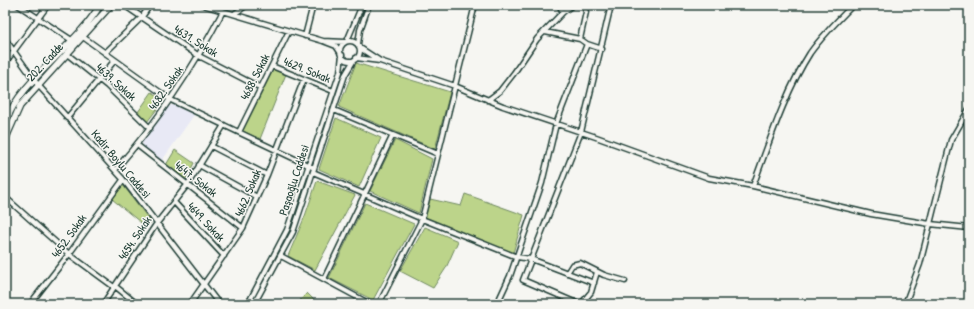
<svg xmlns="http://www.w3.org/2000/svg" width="974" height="309" font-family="'Patrick Hand',sans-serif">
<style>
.built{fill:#e8e9f5}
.green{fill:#bcd48a;stroke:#6e885f}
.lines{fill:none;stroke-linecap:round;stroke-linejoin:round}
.minor-casing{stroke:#1f3d34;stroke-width:7}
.major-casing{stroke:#1f3d34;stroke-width:8}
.minor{stroke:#f6f6f2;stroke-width:4}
.major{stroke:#f6f6f2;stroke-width:5.5}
.labels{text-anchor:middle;stroke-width:3;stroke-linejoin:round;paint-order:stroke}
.street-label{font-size:12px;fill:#1f3d34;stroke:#f6f6f2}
</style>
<rect width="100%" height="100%" fill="#f6f6f2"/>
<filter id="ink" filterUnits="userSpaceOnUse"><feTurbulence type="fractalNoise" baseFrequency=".025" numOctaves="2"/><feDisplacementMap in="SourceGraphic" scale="8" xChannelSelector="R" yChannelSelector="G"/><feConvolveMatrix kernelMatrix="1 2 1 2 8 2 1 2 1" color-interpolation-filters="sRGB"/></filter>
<g filter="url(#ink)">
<path class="built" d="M172,105h2l20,10 -33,47 -16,-12 -3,-8 26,-35z"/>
<path class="green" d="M356,63l94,29 -15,57 -96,-42z
M273,69l13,5 -26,65 -19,-9z
M152,92l12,8 -17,22 -9,-10z
M336,118l45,20 -22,49 -40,-18z
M395,140l37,19 -13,54 -49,-22z
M175,150l19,13 -9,17 -19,-15z
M317,181l38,14 -40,75 -27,-14 17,-40z
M123,185l28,37 -5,5 -34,-28z
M465,194l59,21 -11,38 -88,-35 5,-19 31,7z
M365,203l49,21 -41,76 -44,-22z
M425,227l33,14 -12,27 -13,20 -33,-17z
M307,293l11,11h-22z"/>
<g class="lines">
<g class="minor-casing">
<path id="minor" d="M18,5l55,36
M124,5l75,51 62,32
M203,5l120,36
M559,5l4,7
M234,14l13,-9
M545,32l35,7 7,5 15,5
M305,36l8,-31
M83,37l88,63 143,68
M5,39l33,46 84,93 97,126
M580,39l6,-27 -2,-7
M347,41l15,-36
M340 51a10 10 0 1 1 20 0a10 10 0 1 1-20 0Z
M358,44l2,-14 9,-25
M340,52l-4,-6 -13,-5 22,1
M105,53l37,-36 8,-12
M67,54l40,32 43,42
M356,58l24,3 -20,-13
M380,61l75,25 48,20 93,31 113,41 44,8 118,28 59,10 39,4
M5,63l43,-58
M272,66l61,25
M488,100l12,-9 14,-18 23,-34 26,-27 10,-7
M334,110l104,44
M67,118l48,-58
M239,132l50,-101
M137,145l106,83
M211,146l56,29
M199,165l58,32
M115,170c43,-49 78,-101 108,-159
M313,172l109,47 53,-214
M753,186c16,-43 32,-94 57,-133 12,-17 28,-33 43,-48
M5,197l64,57 45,33
M174,202l50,54
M281,256l89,48
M567,273l5,-8 8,-2 24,12 21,6
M324,279l69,-144
M115,286l22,18
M30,304l39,-50 54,-74
M103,304l54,-81 31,-39 36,-59
M190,304l53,-76 24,-53 37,-96
M248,304l39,-74 53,-158 2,-17
M254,304l39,-72 52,-157 9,-15
M379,304l43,-85 95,38 14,2 63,24
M497,304l13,-28 32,-93 14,-59 31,-80
M579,304l-56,-24 58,-148 30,-127
M581,304l10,-12 6,-20
M905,304l15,-40 31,-124 18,-31"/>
</g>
<g class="major-casing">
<path id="major" d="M5,123c16,-44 72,-77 95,-118
M5,140l15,-34 91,-101"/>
</g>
<use href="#minor" class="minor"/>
<use href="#major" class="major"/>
</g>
</g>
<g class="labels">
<g class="street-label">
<text transform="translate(196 41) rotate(32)" y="4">4631. Sokak</text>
<text transform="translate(45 62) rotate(-47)" y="4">202. Cadde</text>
<text transform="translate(307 70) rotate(22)" y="4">4629. Sokak</text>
<text transform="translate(255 77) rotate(-63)" y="4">4688. Sokak</text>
<text transform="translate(116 82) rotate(42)" y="4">4639. Sokak</text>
<text transform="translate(166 88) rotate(-55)" y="4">4682. Sokak</text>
<text transform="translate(121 164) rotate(50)" y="4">Kadir Boylu Caddesi</text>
<text transform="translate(196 179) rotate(38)" y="4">4647. Sokak</text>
<text transform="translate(294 180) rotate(-72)" y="4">Paşaoğlu Caddesi</text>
<text transform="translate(248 193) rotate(-67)" y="4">4662. Sokak</text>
<text transform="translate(206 222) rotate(47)" y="4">4649. Sokak</text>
<text transform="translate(69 236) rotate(-54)" y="4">4652. Sokak</text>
<text transform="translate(135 238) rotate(-56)" y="4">4654. Sokak</text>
</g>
</g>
<rect width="974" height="309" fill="none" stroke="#f6f6f2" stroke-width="20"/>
<rect x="10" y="10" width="954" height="289" fill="none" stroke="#1f3d34" stroke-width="1.5" filter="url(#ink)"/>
</svg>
